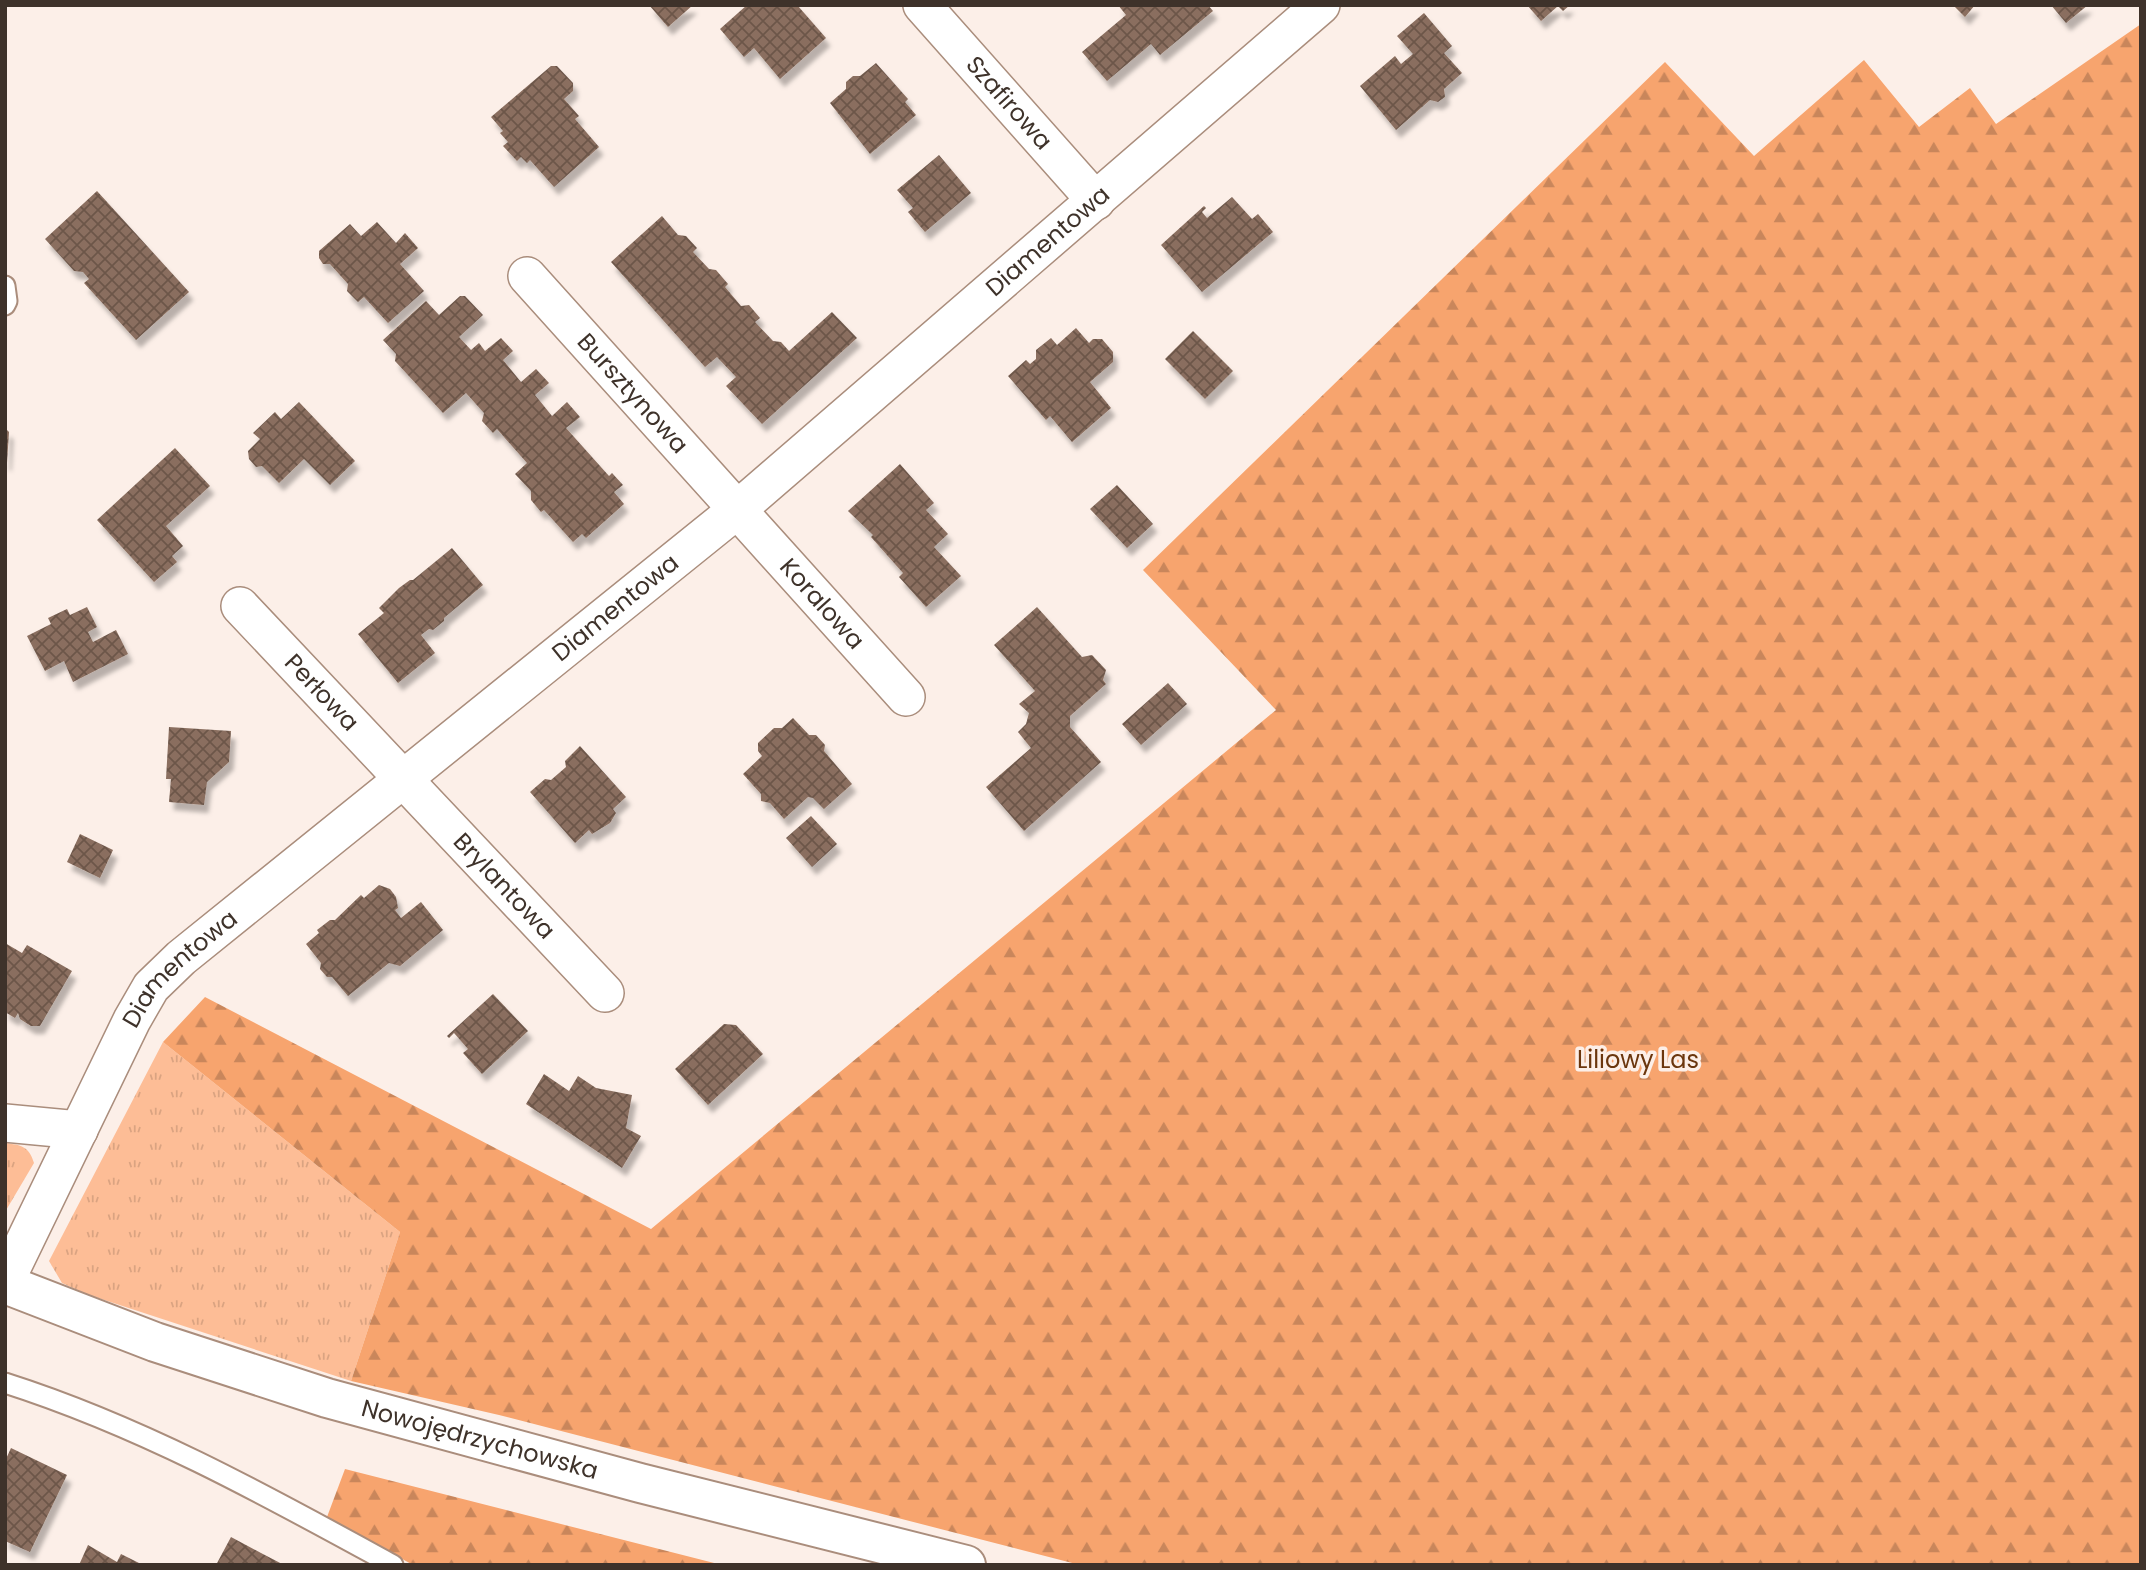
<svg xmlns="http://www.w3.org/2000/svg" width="2146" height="1570" font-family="Poppins,sans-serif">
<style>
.grass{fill:url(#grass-tufts)}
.forest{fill:url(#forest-firs)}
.building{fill:url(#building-cross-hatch);filter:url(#shadow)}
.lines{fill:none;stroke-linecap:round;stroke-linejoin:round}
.lane-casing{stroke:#aa8d7c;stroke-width:23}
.street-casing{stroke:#aa8d7c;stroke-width:40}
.secondary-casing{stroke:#aa8d7c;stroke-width:42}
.lane{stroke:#fff;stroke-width:19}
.street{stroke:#fff;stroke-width:37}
.secondary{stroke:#fff;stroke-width:38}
.labels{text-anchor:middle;stroke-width:7;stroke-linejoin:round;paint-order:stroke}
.street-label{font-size:24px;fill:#3e322a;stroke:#fcefe8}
.park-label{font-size:24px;fill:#6b360d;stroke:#fcefe8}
</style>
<defs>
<pattern id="grass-tufts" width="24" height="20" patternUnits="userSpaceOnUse" patternTransform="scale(1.75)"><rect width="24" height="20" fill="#fdbd96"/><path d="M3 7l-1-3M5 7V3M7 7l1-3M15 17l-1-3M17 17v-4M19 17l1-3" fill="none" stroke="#daa381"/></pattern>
<pattern id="forest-firs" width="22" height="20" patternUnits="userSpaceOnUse" patternTransform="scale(1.75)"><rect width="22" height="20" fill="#f7a46e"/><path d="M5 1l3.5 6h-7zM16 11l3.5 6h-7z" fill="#c9865b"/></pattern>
<pattern id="building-cross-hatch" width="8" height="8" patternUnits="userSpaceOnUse" patternTransform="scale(1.75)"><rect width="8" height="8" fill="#8a6e5e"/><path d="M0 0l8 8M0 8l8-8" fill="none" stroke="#6c564a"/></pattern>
<filter id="shadow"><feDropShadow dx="4.5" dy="8" stdDeviation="2" flood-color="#0004"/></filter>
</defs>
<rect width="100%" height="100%" fill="#fcefe8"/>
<path class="grass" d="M163,1042l237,190 -49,149 -265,-87 -24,-11 -13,-22z
M5,1143c16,2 24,3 29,20l-29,49z"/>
<path class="forest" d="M2141,24v1541h-1061l-581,-150 -148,-34 49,-149 -237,-190 42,-45 446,232 625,-519 -133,-140 522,-508 89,94 110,-96 55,67 51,-39 26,36z
M345,1469l377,96h-309l-86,-48z"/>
<path class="building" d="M649,5h44l-25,22z
M747,5l51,1 28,32 -46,41 -26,-31 -10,9 -24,-28z
M1118,5h90l5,6 -53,44 -9,-11 -44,37 -25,-29 44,-37z
M1527,5h43l-7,6 -5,-5 -17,15z
M1953,5h22l-10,12z
M2051,5h37l-22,18z
M1424,13l28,33 -8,7 18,20 -18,16 1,8 -7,5 -8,-2 -34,30 -36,-44 35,-30 6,8 12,-10 -16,-18z
M876,63l32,36 -3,3 11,13 -46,39 -40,-51 16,-14v-7l7,-6h7z
M551,66h6l16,17v8l-9,8 15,17 -4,3 24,28 -45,40 -24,-27 -3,3 -6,-6 -4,4 -14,-15 5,-4 -8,-9 3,-2 -12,-14z
M939,155l32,38 -46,39 -17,-20 5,-4 -16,-18z
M97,191l92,101 -53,48 -52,-57 5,-4 -6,-7 -9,-1 -29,-32z
M1232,197l20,22 6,-5 15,18 -71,60 -41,-47 43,-39 2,2 -4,4 5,6z
M662,216l16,19 8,1 11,12 -4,4 16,17 7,1 12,14 -3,3 16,19 8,-1 11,13 -5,4 18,19 8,1 8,9 43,-39 25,26 -95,86 -36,-38 10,-9 -19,-20 -12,10 -94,-105z
M377,222l19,21 9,-10 13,15 -18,16 24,27 -36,32 -24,-26 -6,5 -11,-11 1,-7 -18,-20h-7l-4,-6v-7l31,-27 11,12z
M460,296h5l18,19 -24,22 12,13 8,-7 6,8 16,-13 12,13 -10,9 18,22 15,-13 13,14 -14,12 17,21 15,-14 13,15 -14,11 43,48 3,-3 11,12 -9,7 10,12 -38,34 -4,-4 -9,8 -29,-32 -3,2 -10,-12v-9l-16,-17 12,-11 -30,-34 -4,4 -11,-12 2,-8 -18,-20 -23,20 -48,-52 1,-7 -13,-14 43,-39 13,14z
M1076,328l13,15 4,-4h9l11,13v10l-23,20 21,26 -39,34 -22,-26 -4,4 -38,-44 18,-16 4,4 6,-5v-9l15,-12 6,7z
M1193,331l40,40 -28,28 -40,-40z
M299,402l56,59 -25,24 -26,-26 -25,24 -17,-17 -6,1 -7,-8 -1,-8 12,-12 -7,-6 22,-21 6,7z
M5,428l4,4 -2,31h-2z
M175,448l35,38 -44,40 17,20 -11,10 5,6 -23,20 -57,-62z
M900,464l34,39 -8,7 22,24 -14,13 27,29 -35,31 -27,-30 4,-4 -32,-36 2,-2 -25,-24z
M1117,485l36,39 -26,24 -37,-39z
M452,548l31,37 -39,33v3l-11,9 -4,-1 -8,6 14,18 -37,30 -40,-49 26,-21 -5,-5 20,-20 11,-8h3z
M87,607l10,20 -9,5 5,10 23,-12 12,24 -55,28 -9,-21 -19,10 -18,-35 24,-12 -3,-6 19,-9 3,6z
M1037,607l45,50 10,-2 14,15 -3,10 3,4 -36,32v11l31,35 -77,69 -38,-44 45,-39 -13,-16 8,-8 3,-11 -10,-9 16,-13 -41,-46z
M1168,683l19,21 -46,41 -19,-21z
M793,718l16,17h7l9,10 -1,6 28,33 -28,25 -11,-11 -5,-1 -24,22 -14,-16 -9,-2v-7l-18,-20 19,-18 -4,-5v-8l16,-15h8z
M169,727l62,4 -2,31 -22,20 -3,23 -35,-3 2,-23h-5z
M580,746l46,51 -13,12 3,4 -6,10 -18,11 -3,-4 -14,13 -45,-51 15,-13 6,1 15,-13 -1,-6z
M811,816l26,28 -25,23 -26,-29z
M80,834l33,16 -13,28 -33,-16z
M379,885l11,4 6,8 2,11 -3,2 6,8 20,-16 22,28 -43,36 -11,-3 -41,33 -16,-19h-5l-7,-8 1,-6 -15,-19 13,-11 -2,-3 13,-10h5l26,-25 3,3z
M5,943l17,10 5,-8 45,26 -32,55h-9l-11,-7 -2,-6 -3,5 -10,-6z
M493,994l35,37 -46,43 -19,-21 5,-4 -14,-16 -5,5 -2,-2z
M724,1024l12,1 27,29 -55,51 -33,-36z
M544,1074l25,17 9,-15 18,12 36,7 -6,33 15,8 -19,32 -96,-64z
M11,1448l56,27 -37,77 -25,-11v-80z
M231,1537l30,16 23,12h-68z
M88,1545l29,17 4,-8 22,11h-64z"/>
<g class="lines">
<g class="lane-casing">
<path id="lane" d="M5,286l2,15 -2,4
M5,1383c138,44 262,113 388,182"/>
</g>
<g class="street-casing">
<g id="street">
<path id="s1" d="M922,5l174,196"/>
<path id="s2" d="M527,276l379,421"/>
<path id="s3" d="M240,606l365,387"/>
<path d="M5,1123l74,7"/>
<path id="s4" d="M5,1282l127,-262 19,-33 30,-29 557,-449 583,-504"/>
</g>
</g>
<g class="secondary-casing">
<g id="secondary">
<path id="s5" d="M5,1284l150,58 172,56 313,85 326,82"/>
</g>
</g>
<use href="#lane" class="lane"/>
<use href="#street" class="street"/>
<use href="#secondary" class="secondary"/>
</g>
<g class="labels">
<g class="street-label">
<text dy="8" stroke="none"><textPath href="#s1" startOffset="131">Szafirowa</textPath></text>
<text dy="8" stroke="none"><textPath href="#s4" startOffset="1496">Diamentowa</textPath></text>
<text dy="8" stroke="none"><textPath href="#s2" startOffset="158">Bursztynowa</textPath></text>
<text dy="8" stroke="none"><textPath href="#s2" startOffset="441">Koralowa</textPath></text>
<text dy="8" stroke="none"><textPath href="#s4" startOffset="929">Diamentowa</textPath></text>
<text dy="8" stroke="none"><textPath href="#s3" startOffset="119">Perłowa</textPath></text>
<text dy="8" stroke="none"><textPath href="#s3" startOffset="385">Brylantowa</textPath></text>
<text dy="8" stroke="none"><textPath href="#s4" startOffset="362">Diamentowa</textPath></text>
<text dy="8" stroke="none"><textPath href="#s5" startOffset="500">Nowojędrzychowska</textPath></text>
</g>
<g class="park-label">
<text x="1638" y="1068">Liliowy Las</text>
</g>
</g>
<rect width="2146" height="1570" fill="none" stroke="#3e322a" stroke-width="14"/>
</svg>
